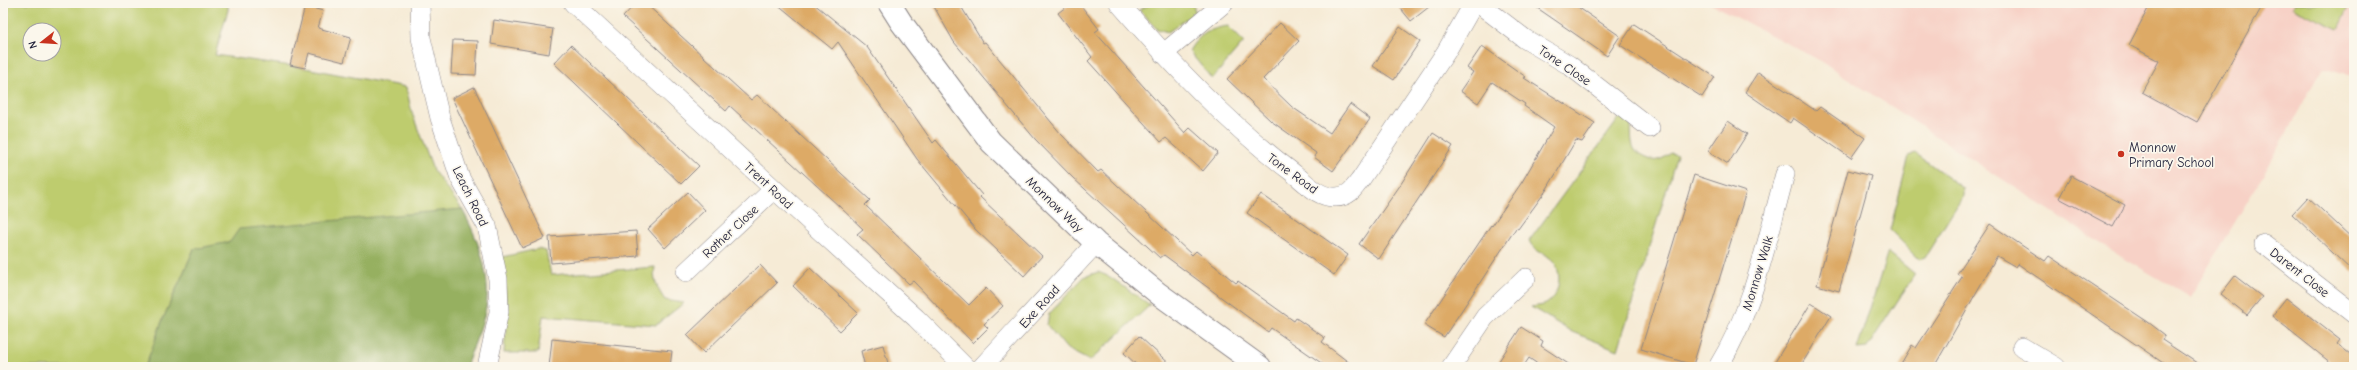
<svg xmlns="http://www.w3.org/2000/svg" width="2357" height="370" font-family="'Comic Neue',sans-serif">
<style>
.built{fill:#f7d1c6}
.green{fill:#becc6e;stroke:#707754;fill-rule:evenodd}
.forest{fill:#96b061;stroke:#5c694e}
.building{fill:#da6}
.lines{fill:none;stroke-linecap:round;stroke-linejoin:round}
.minor-casing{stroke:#8c8688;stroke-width:20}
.tertiary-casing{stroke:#8c8688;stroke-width:24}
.minor{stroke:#fff;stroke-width:19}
.tertiary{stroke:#fff;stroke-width:22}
.poi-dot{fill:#c8321e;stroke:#fbf7ec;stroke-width:1.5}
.labels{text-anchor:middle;stroke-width:3.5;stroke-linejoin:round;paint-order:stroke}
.street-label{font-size:13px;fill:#22223b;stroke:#fbf7ec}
.poi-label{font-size:13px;fill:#22223b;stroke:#fbf7ec;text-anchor:start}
</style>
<rect width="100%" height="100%" fill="#fbf7ec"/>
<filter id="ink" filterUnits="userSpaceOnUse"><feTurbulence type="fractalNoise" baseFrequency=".025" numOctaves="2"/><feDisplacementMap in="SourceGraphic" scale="8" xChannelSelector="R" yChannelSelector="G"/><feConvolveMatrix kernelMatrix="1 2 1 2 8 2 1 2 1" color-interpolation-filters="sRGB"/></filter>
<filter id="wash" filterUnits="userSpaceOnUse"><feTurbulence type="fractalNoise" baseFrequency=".012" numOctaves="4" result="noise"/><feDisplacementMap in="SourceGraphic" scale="16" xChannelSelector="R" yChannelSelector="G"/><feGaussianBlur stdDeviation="0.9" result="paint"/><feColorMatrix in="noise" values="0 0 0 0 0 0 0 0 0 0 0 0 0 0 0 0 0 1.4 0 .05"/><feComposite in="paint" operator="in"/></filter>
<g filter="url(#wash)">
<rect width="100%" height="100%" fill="#f6ebd6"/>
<path class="built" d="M1709,3h645v74l-32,-9 -54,99 -78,130 -70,-41 -299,-195z"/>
<path class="green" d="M3,3h225v7l-13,45 90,13 101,19 6,26 21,57 29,39 -268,40 -31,70 -18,48h-142zM30,30h24v24h-24z
M1152,3h41l2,10 -27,19 -11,-3 -18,-19z
M2295,3h55l-12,26 -45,-21z
M1228,26l16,16 -32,37 -23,-28c9,-16 21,-23 39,-25z
M1626,109c1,5 4,10 5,15 1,17 -2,28 17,35 7,4 17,-1 23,-6l6,2 -59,195 -46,-18 -41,-25c5,-1 11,-1 15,-3 13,-8 17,-30 8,-42 -8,-10 -17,-7 -25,-21z
M1915,153l48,35v8l-38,61 -6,2 -29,-29 19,-74z
M538,249l8,2 5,24 104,-8c-3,12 3,23 10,33l19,3 -28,22 -113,-9 -5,37h-34l3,-40 -5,-56z
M1888,252l27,22 -48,74 -10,1z
M1098,272l12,5 40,28 -60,56 -23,-12 -20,-24 2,-11 35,-37z"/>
<path class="forest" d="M462,209c16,29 31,69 23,103 -4,18 -13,37 -19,55h-321l18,-48 31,-70 36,-7 9,-13z"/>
<g id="blocks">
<path class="building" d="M636,3h9l106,97 6,-5 113,105 -5,5 104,100 17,-17 17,18 -19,18 4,4 -15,15 -60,-62 -4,3 -52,-50 6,-5 -23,-22 -110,-101 -4,5 -103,-94z
M776,3h37l54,44 66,96 3,-3 46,55 -2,2 62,59 -18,20 -49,-47 -58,-70 -79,-117 -6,7z
M932,3h27l24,40 2,-1 76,92 37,38 3,-2 91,85 4,-4 40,32 2,-2 56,40 2,-3 29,20 -3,4 33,25h-28l-56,-39 -3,4 -104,-77 -4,3 -87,-80 -38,-39 -81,-97z
M1071,3h8l20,26 -4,3 90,101 5,-5 28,25 -15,18 -37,-33 -5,4 -73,-81 4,-4 -34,-44z
M1396,3h38l-23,18z
M1530,3h42l48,33 -13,20z
M2151,3h113l-67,119 -55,-30 17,-31 -30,-16z
M305,6l18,5 -5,17 33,9 -7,25 -35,-9 -4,15 -15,-3z
M494,20l59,9 -4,25 -58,-10z
M1280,23l19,18 -36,38 29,28 38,26 20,-29 20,15 -37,52 -19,-14 2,-4 -45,-32 -44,-42z
M1634,24l81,53 -13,20 -82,-52z
M1400,27l20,14 -26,39 -21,-14z
M453,40l25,1 -2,34 -25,-1z
M571,45l128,121 -18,18 -127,-121z
M1482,46l44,31 -2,1 71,45 -13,19 -6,-2 -31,52 -27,37 -2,-1 -72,109 -20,-12 67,-100 1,1 30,-44 32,-55 -30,-21 1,-2 -33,-22 -14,21 -18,-12 13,-19 -6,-4z
M1758,72l58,39 4,-4 45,31 -14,20 -58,-40 -3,5 -45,-31z
M474,87l71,151 -23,10 -70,-150z
M1728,121l19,13 -19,30 -20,-13z
M1433,133l20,13 -74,113 -20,-15 40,-57z
M1848,170l23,6 -32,115 -22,-6z
M1694,175l52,17 -53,173 -52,-16z
M2071,176l54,29 -12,22 -54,-29z
M688,192l17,18 -40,38 -17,-19z
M1261,194l87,61 -14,20 -87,-62z
M2308,197l46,43v33l-62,-59z
M1990,224l55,37 4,-5 99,66 17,13 -3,5 41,27h-34l-151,-103 -2,3 -19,-11 -63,111h-35l13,-22 4,3 46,-71 -5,-3z
M636,231l2,25 -87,7 -2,-26z
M760,265l17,18 -73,70 -17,-18z
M810,268l48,45 -18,18 -47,-45z
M2235,276l27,21 -15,18 -26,-21z
M2286,298l54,42 -3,4 17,13v10h-18l-64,-51z
M1811,303l20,13 -31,51h-28z
M1521,327l22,14 -2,5 32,21h-31l-13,-9 -6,9h-28z
M1139,336l13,12 21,19h-34l-15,-14z
M552,339l120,12 -2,16h-121z
M883,345l6,22h-24l-4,-16z"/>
</g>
</g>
<g filter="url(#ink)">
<use href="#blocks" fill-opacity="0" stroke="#8c8688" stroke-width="1"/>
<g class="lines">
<g class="minor-casing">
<path id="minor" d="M420,3l1,35 19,80 20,60 27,48 11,53 1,33 -12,55
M573,3l201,186 142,129 49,49
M1119,3c53,61 108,120 173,169 13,10 26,26 44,25 13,0 18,-9 25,-18l85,-127 28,-49
M1478,3l47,36 44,26 81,63
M1163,54l61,-51
M2264,244l90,70
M686,272l88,-83
M2022,347l34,20
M982,367l114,-124
M1451,367l34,-50 41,-39
M1718,367c36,-58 49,-128 67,-193"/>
</g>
<g class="tertiary-casing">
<path id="tertiary" d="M889,3l12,19 90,120 105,101 63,51 101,73"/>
</g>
<use href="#minor" class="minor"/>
<use href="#tertiary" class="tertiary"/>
</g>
</g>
<circle class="poi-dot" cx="2121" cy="154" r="4"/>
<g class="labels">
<g class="street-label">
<text transform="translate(1565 65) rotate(34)" y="5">Tone Close</text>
<text transform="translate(1293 173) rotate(36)" y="5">Tone Road</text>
<text transform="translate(769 185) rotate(43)" y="5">Trent Road</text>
<text transform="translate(471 196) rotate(64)" y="5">Leach Road</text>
<text transform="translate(1055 204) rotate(44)" y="5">Monnow Way</text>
<text transform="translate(730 231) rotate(-43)" y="5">Rother Close</text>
<text transform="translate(2300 272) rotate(38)" y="5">Darent Close</text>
<text transform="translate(1757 273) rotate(-73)" y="5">Monnow Walk</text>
<text transform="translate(1039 306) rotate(-48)" y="5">Exe Road</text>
</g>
<g class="poi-label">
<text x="2129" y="152">Monnow<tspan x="2129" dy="15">Primary School</tspan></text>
</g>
</g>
<rect width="2357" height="370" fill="none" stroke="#fbf7ec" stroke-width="16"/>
<g transform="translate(42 42) rotate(253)"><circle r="19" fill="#fbf7ec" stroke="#a4a2a5"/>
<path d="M0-3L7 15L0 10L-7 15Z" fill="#c8321e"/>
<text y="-6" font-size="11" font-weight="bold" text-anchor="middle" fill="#22223b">N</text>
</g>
</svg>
